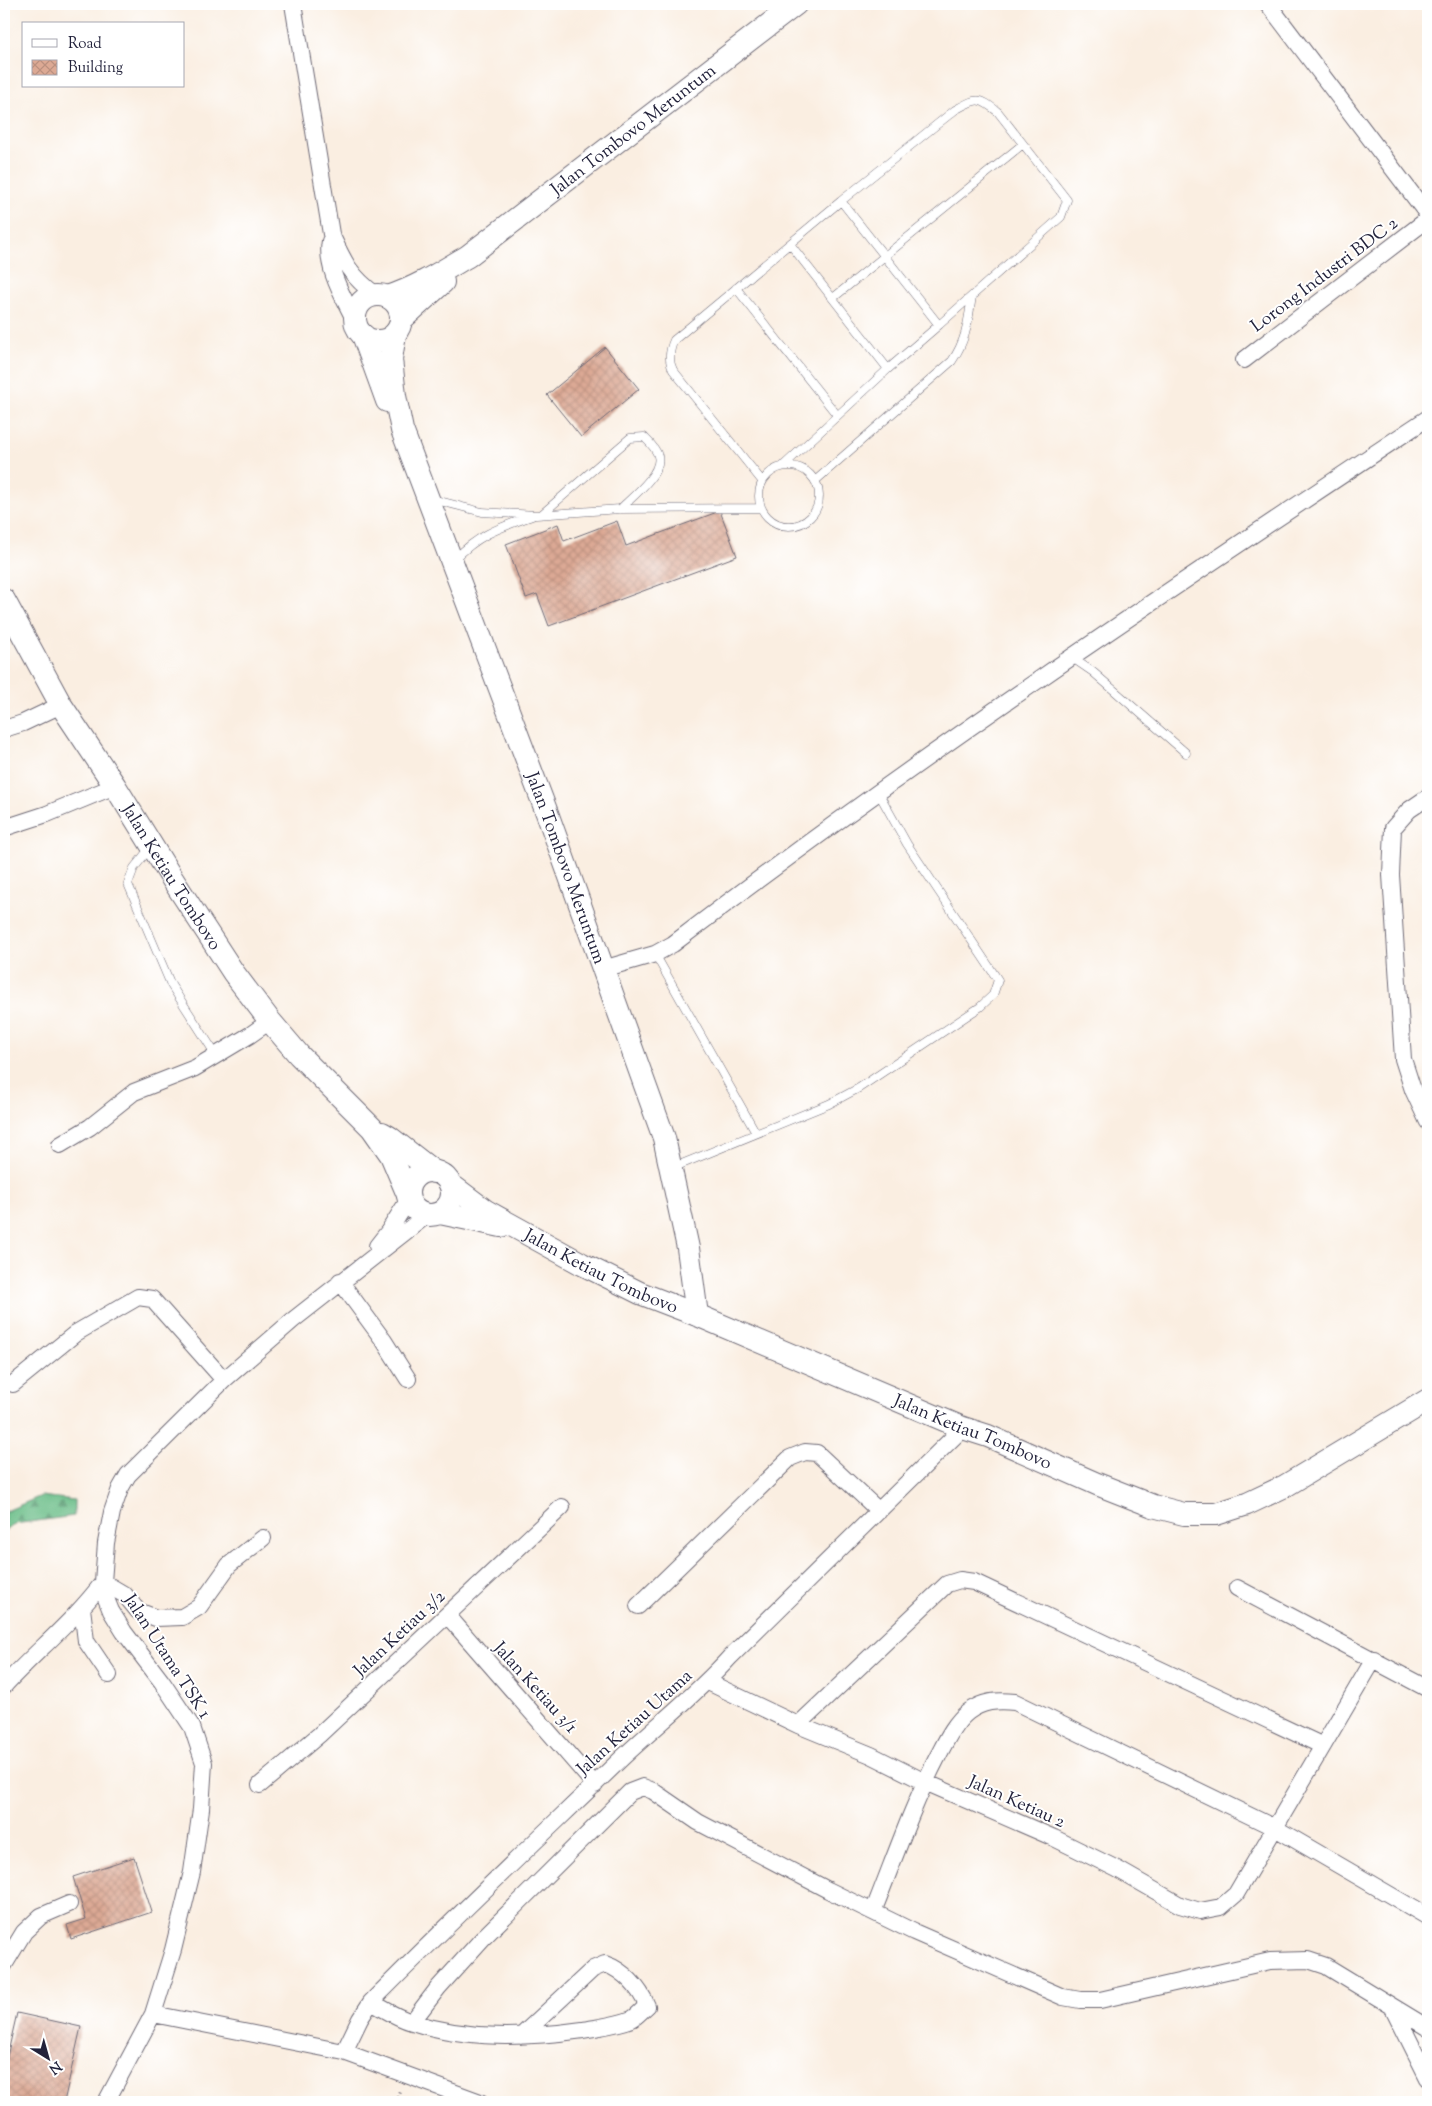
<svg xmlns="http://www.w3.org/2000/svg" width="1432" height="2106" font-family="'Sorts Mill Goudy',serif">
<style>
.forest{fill:url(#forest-firs);stroke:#487063}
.building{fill:url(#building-cross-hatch)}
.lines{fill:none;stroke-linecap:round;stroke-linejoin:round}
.lane-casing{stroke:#6e6975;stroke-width:9}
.street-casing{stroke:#6e6975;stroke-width:18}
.secondary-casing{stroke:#6e6975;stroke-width:24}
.path{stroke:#6e6975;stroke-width:3;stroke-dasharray:1 4;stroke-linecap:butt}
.lane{stroke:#fff;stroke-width:8}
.street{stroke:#fff;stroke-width:16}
.secondary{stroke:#fff;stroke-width:22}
.labels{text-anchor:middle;stroke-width:4;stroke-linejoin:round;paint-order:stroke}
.street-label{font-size:18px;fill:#22223b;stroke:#fff}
</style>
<defs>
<pattern id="forest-firs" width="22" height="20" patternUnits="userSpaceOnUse" patternTransform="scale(1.25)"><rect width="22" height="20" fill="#6ebf8b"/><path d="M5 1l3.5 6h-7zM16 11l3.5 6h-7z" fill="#5a9b73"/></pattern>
<pattern id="building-cross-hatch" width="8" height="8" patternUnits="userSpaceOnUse" patternTransform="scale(1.25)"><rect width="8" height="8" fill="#dca994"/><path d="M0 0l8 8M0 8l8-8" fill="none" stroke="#bc9180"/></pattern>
</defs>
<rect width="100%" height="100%" fill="#fff"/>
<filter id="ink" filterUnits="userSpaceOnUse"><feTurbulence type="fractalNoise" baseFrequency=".02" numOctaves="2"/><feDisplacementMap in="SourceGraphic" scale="10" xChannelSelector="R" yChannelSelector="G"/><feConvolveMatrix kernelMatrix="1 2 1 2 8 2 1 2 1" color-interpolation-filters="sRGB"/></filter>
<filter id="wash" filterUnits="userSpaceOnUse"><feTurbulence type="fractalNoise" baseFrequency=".0096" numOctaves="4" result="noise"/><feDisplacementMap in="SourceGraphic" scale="20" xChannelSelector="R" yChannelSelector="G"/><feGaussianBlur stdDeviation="1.12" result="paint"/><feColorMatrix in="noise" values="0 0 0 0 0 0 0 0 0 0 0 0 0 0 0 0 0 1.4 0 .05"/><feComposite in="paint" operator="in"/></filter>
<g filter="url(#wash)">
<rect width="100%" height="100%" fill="#faeee1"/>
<path class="forest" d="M41,1496l33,4v16l-60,8 -10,7v-19z"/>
<g id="blocks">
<path class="building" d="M605,347l34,42 -58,48 -34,-42z
M720,511l17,45 -188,70 -12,-32 -11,4 -20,-54 52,-20 6,17 53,-20 9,25z
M134,1857l18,55 -81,27 -4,-14 19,-6 -13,-42z
M17,2013l64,14 -17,75h-60v-32z"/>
</g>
</g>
<g filter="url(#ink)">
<use href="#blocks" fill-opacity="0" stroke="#6e6975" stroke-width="1"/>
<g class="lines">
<g class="lane-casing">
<path id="lane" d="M841,201l114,-91c22,-12 23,-14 43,2l69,88 -6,17 -122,108
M790,244l98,125
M736,288l101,127
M833,298l190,-154
M759 496a30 30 0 1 1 60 0a30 30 0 1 1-60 0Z
M762,481l-89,-111c-5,-10 -4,-19 1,-30l167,-139 98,124 -51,44 -105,97
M815,481l137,-120c15,-22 16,-40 20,-65
M432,499l50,13 54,3 84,-6 140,-1
M542,514l88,-76 14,-1c5,5 12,11 14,19 5,17 -27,42 -38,53
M454,560c25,-26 45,-32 78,-44
M1071,657l22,15 93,81
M150,848l-16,20 -6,16 43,101 45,70
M655,954l101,179
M672,1168l157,-64 30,-16 121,-81 13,-12 5,-15 -91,-136 -29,-52"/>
</g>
<g class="street-casing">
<path id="street" d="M293,4l38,230c13,28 19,42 45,61
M1268,4l160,211
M330,241c-5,27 14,57 25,80
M1244,360l184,-141
M4,729l19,-6 38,-18
M1428,797l-19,13 -16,18 -2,47 12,184 10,31 15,32
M4,828l43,-14 68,-28
M603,969l52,-15 18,-10c244,-187 499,-356 755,-526
M60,1145l30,-18 44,-35 61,-24 55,-33 20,-14
M377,1246l11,-14 21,-33
M340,1281l44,60 24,38
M13,1384l63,-51 62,-36 14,2 72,81
M1237,1588l191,101
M638,1606l152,-148 15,-6 12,1 62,58
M82,1608l4,33 23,34
M448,1616l147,169
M708,1682l90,43 73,30 54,27 129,56 63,31 63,36 20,6 21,-4 15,-13 138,-235
M4,1686c32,-35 70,-65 99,-104l22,13 13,16 18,7 26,-1 17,-10 30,-42 34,-27
M798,1725l149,-141 13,-4 14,2 349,164
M260,1785l59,-50 243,-228
M873,1912c21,-52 39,-106 65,-156 8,-15 16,-33 30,-44 14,-11 29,-12 47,-10l260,126 153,89
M4,1965l20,-33 17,-16 28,-12
M371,2002c13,7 26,16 41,20 55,18 114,16 171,8 16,-3 34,-5 49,-11 5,-3 10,-9 15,-13 -7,-18 -24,-36 -42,-42l-12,5 -72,67
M1392,2006l36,72
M153,2014l191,38 136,50
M412,2022l26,-34 46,-51 146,-145 13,-5 10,4 45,31 130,68 86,42 149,65 17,3h20l170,-39 38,-1 18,6 102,62
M344,2052l16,-33 11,-17c82,-83 167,-163 251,-244 36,-34 75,-64 108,-101l233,-229
M106,2102l47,-88 20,-64 19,-78 9,-63 3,-46 -12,-36 -30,-45 -38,-50 -13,-21 -6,-15 -2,-14 3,-39 6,-31 8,-23 8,-14 96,-95 69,-60 134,-105"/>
</g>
<g class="secondary-casing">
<g id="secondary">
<circle cx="378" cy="318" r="23"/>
<path id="s1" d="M388,297c30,-10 53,-25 80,-41l328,-252"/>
<path d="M401,320l42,-38"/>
<path id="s2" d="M395,334l-4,25 4,37 7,34 145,383 117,325 24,110 9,67"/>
<path d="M363,335l24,66"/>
<path id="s3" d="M4,600l57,105 54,81 58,94 60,92 37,49 29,34 73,73 19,27 17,40"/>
<path d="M382,1133l7,4 45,35"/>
<circle cx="430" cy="1193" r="22"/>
<path id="s4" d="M450,1184l36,27 96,53 58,29 57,22 266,113 25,8 109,48 56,22 31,8h32l31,-10 38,-18 143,-86"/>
<path d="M440,1213l61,13"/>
</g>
</g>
<path class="path" d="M396,2102l4,-13"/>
<use href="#lane" class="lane"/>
<use href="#street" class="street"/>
<use href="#secondary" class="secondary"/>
</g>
</g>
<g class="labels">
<g class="street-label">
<text dy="6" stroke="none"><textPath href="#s1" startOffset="298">Jalan Tombovo Meruntum</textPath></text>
<text transform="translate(1324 274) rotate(-37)" y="6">Lorong Industri BDC 2</text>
<text dy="6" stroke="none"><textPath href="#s2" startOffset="565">Jalan Tombovo Meruntum</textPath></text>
<text dy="6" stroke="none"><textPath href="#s3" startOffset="324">Jalan Ketiau Tombovo</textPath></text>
<text dy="6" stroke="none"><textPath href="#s4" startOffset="175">Jalan Ketiau Tombovo</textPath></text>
<text dy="6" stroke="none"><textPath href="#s4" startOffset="580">Jalan Ketiau Tombovo</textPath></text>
<text transform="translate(399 1633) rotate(-43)" y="6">Jalan Ketiau 3/2</text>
<text transform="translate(168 1656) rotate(57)" y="6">Jalan Utama TSK 1</text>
<text transform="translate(536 1687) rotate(48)" y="6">Jalan Ketiau 3/1</text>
<text transform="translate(634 1722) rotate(-42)" y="6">Jalan Ketiau Utama</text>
<text transform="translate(1017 1801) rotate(24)" y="6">Jalan Ketiau 2</text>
</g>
</g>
<rect width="1432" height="2106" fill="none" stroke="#fff" stroke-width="20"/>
<rect x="22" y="22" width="162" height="65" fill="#ffffff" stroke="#a7a7b1"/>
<rect x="32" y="39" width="25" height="8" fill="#ffffff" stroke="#a7a7b1"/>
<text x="68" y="48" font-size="15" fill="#22223b">Road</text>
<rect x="32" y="60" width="25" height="15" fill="url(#building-cross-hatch)" stroke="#a7a7b1"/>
<text x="68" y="72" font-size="15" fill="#22223b">Building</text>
<g transform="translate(48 2058) rotate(143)" stroke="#ffffff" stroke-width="4" paint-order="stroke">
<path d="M0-4L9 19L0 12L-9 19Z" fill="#22223b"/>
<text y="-8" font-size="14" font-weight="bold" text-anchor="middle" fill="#22223b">N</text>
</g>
</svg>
